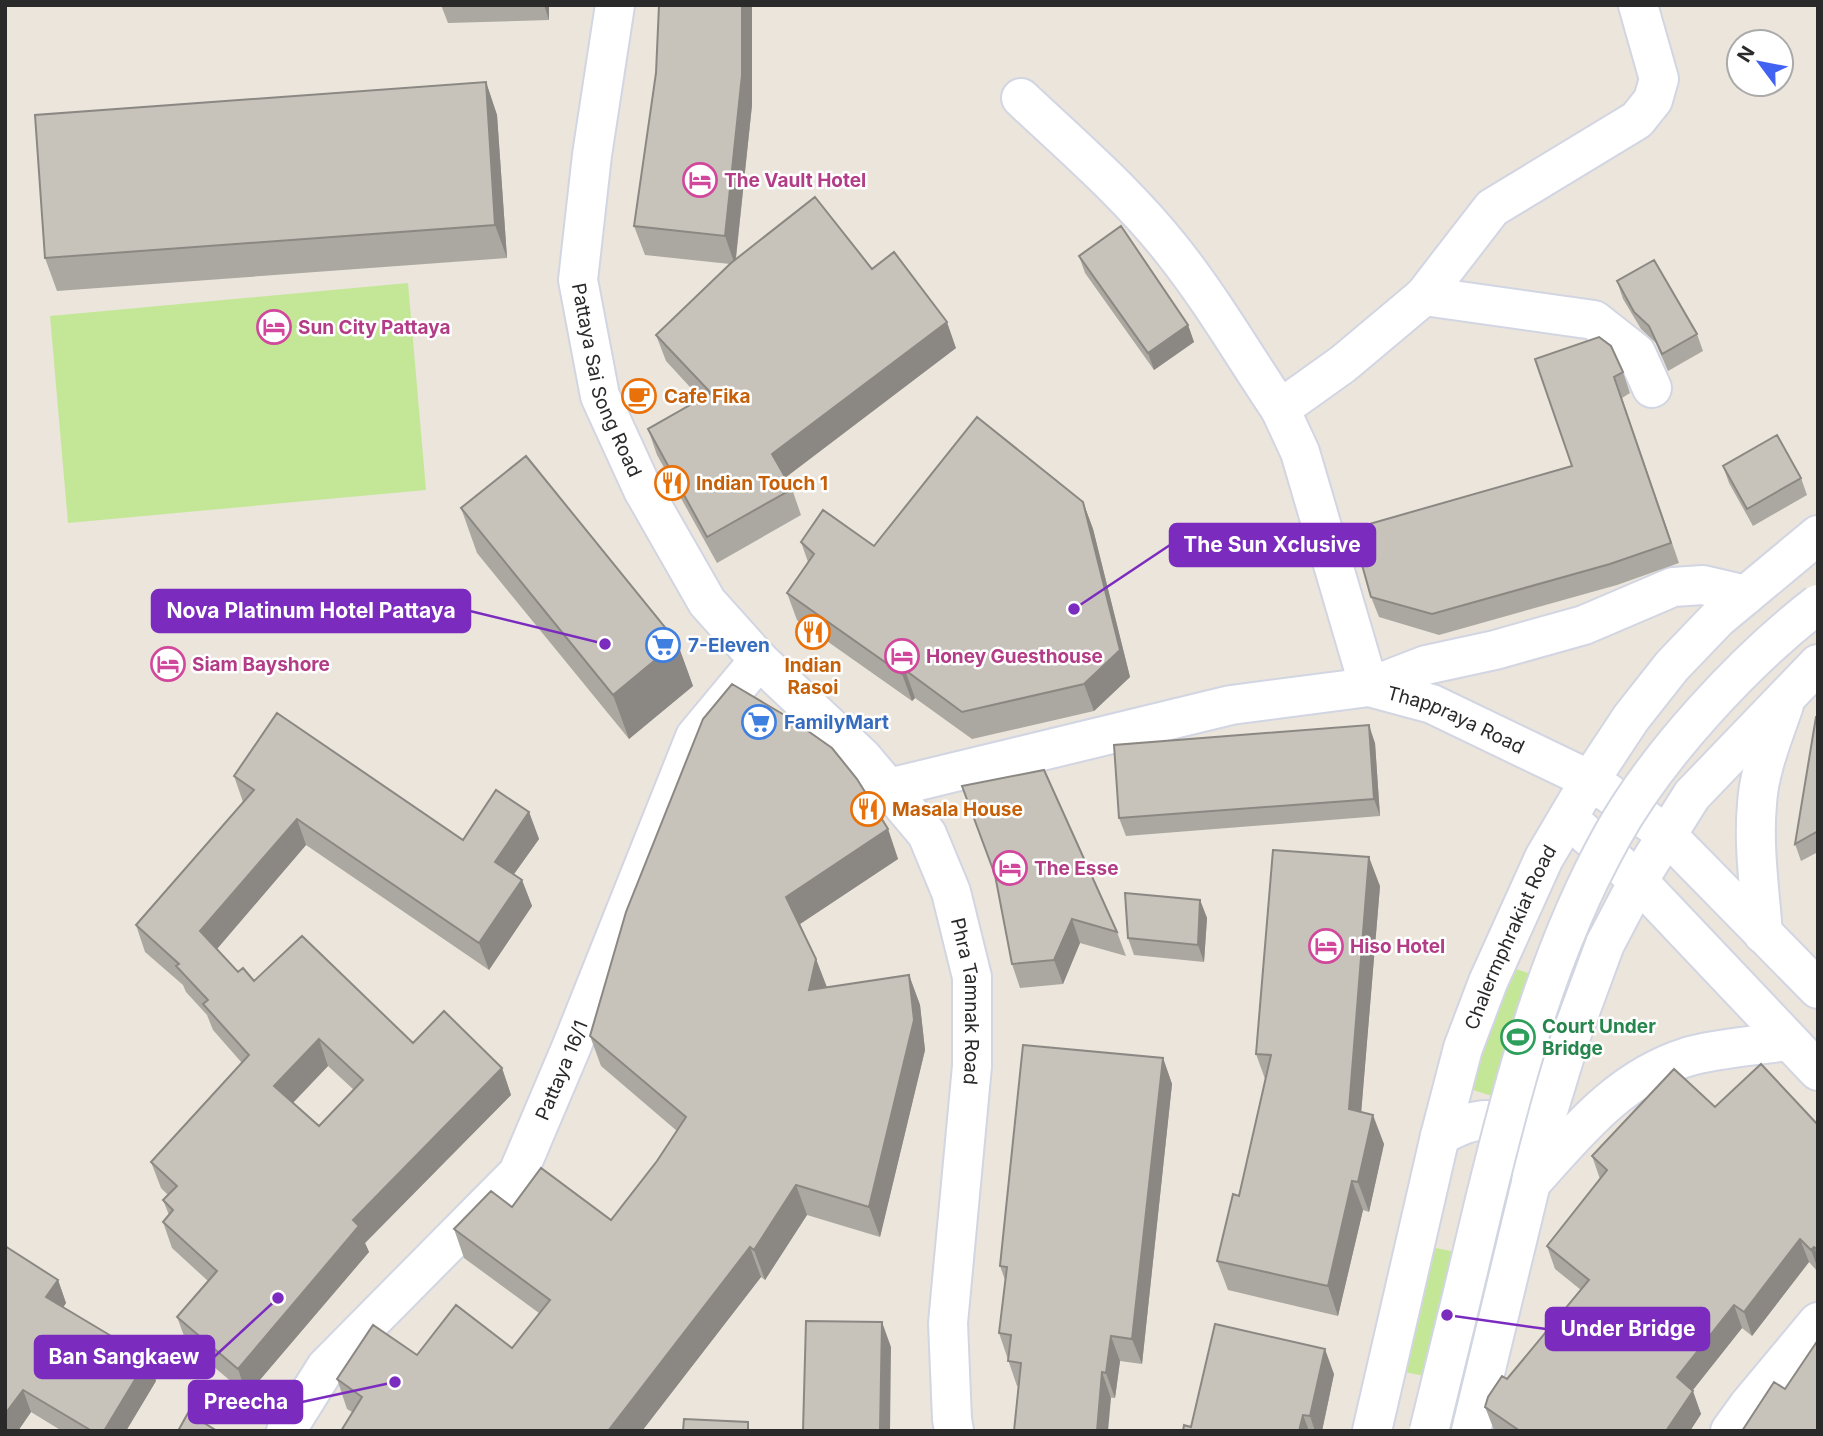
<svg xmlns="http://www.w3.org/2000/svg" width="1823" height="1436" font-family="Inter,sans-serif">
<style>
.pitch{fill:#c4e797}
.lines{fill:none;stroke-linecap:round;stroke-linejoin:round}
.street-casing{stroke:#d2d5e2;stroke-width:42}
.secondary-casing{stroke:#d2d5e2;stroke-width:42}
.street{stroke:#fff;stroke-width:38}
.secondary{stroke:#fff;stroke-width:38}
.secondary-bridge-casing{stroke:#d2d5e2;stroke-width:42;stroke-linecap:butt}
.secondary-bridge{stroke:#fff;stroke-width:38}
.wall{fill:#aba8a1;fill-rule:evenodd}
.shaded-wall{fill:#8b8883}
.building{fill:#c7c3bb;stroke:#8b8883;stroke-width:2;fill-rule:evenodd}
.labels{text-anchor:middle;stroke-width:5;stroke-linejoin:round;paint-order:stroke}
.hotel-label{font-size:19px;font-weight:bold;fill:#b23c85;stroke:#fff;text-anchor:start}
.street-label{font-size:19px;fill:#2a2a2a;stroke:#fff}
.food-label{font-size:19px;font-weight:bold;fill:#c56008;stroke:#fff;text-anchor:start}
.shop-label{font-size:19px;font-weight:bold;fill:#366cbe;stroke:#fff;text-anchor:start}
.leisure-label{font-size:19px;font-weight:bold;fill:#27864d;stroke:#fff;text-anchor:start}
.leader{fill:none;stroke:#7b2cbf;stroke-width:2.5}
.callout-dot{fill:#7b2cbf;stroke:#fff;stroke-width:2.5}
.callout{fill:#7b2cbf;stroke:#7b2cbf;stroke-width:2.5}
.callout-label{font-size:21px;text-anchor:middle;font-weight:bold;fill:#fff}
</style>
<rect width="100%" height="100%" fill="#ebe5dc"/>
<path class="pitch" d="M408,283l18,207 -358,33 -18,-207z
M1510,967l57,19 -40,121 -57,-18z
M1431,1247l58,12 -26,125 -58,-12z"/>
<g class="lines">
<g class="street-casing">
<g id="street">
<path d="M1638,5l21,74 -6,21 -16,20 -145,88 -68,88 -81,68 -63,45 20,43 69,235 57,-22 69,-15 89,-25 89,-38 30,-2 43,10"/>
<path d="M1021,98c52,49 107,96 151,152 40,50 72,106 108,159"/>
<path d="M1424,296l170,24 42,33 16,35"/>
<path id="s1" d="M286,1431l40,-64 192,-194 53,-125 124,-311 64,-77"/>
<path d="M1730,1431l18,-25 70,-84"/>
</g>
</g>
<g class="secondary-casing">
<g id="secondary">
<path id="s2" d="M615,5l-23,150 -14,125 22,116 43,94 64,112 52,58 103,97 65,77 24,58 21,85v89l-24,257 4,96 2,12"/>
<path id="s3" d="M889,788l342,-83 138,-18 63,17 158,76 76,54 152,155"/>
<path d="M1568,818l70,63 180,190"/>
<path d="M1763,934c-3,-43 -10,-87 -6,-130 2,-34 16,-67 27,-99"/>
<path d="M1440,1136c34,-19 64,-27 88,11"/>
<path d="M1531,1183c47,-52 87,-104 156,-126 31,-9 69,-11 101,-16"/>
<path id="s4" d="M1372,1431l68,-295 23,-88 25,-66 56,-124 46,-78 41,-62 41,-52 45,-47 101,-84"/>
<path d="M1471,1431l60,-248 3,-26 37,-121 34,-92 33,-63 54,-86 126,-131"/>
</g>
</g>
<use href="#street" class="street"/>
<use href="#secondary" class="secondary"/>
<g class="secondary-bridge-casing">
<path id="secondary-bridge" d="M1429,1431c19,-76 37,-151 55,-227 31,-127 64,-253 128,-368 45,-81 132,-175 206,-232"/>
</g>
<use href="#secondary-bridge" class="secondary-bridge"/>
</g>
<path class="wall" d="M441,5h108v15l-101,3z
M656,73l96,32 -16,154 136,10 84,79 -171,130 7,11 9,26 -84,48 -60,-108 -9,-26 53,-30 -35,-38 -10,-26 74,-71 -85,-9 -11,-29z
M486,82l11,33 10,143 -450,33 -12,-33z
M1079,256l109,69 6,17 -40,28 -69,-97z
M1617,281l80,53 6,17 -35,20 -12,-28 -15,-14 -18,-30z
M1535,359l88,13 7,21 -8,5 57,165 -62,22 -178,50 -60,-18 -8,-20 201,-131z
M1723,466l78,12 6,17 -54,31 -24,-43z
M1083,502l10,27 37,148 -36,34 -122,28 -57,-41 -3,3 -115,-81 -10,-27 21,-31 -7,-20 73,4z
M461,508l216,134 16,44 -64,53 -152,-186z
M1818,716v136l-17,9 -6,-17z
M1375,743l5,73 -254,20 -7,-18z
M234,776l229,64 66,-28 10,27 -25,35 8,6 10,26 -43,64 -183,-125 -89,104 21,23 16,9 159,62 89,25 9,27 -146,148 4,9 -122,143 -60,-51 -10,-27 31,-36 -36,-33 -9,-26 6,-7 -6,-15 5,-5 -7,-7 -10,-26 91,-99 -29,-33 -6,-15 -21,-23 -3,-7 -38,-33 -9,-27 107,-123zM328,1066l26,24 -35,36 -26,-23z
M888,829l10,30 -98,65 16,35 11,28 82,-12 11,30 5,45 -45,187 -73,-22 -42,65 -4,-3 -119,154h-301l11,-19 -5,-3 -10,-30 80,-24 95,-7 27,-35 -75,-55 -10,-29 58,-22 99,13 46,-59 20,-30 -76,-65 -11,-30z
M995,876l122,56 9,24 -46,-13 -17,41 -43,4 -8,-24z
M1380,886l-19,226 23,32 -15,68 -6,-2 -25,106 -110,-26 -11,-29 22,-65 26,-117 -9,-25z
M1200,900l7,18 -3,44 -70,-7 -6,-17z
M1163,1058l9,26 -30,280 -22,-3 -5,37 -98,-12 -18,-53 6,-53 -5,-14z
M1715,1107l103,18v147l-9,-10 -57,74 -10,-8 -50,63 9,23 -11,17h-195l-1,-1 -9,-23 96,-117 -26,-21 -8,-23 53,-67 -8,-23z
M58,1280l8,23 -3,4 85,51 8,23 -30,50h-64l-31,-19 -13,19h-13z
M1334,1374l-12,57h-139l8,-4z"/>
<path class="shaded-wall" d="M544,5h5v15z
M742,5h10v100l-17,160 -10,-29z
M486,82l11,33 10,143 -12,-33z
M947,322l9,26 -174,132 -10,-26z
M1188,325l6,17 -40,28 -6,-17z
M1083,502l10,27 37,148 -36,34 -10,-27z
M677,642l16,44 -64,53 -16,-44z
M905,670l10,28 -3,3 -10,-27z
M1369,725l6,18 5,73 -6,-17z
M529,812l10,27 -35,49 -9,-26z
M297,819l9,26 -96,112 -10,-26z
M888,829l10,30 -101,67 -11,-29z
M1369,857l11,29 -21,253 -10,-30z
M522,880l10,26 -43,64 -10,-27z
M1200,900l7,18 -3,44 -6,-17z
M1072,919l8,24 -17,41 -9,-24z
M816,959l11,29 -18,2z
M909,975l11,30 5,45 -45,187 -11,-30z
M319,1039l9,27 -44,46 -10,-26z
M1163,1058l9,26 -30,280 -10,-25z
M502,1068l9,27 -146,148 4,9 -122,143 -9,-26 115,-149z
M1373,1115l11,29 -15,68 -11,-30z
M1352,1181l11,29 -25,106 -10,-30z
M796,1185l11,30 -42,65 -11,-30z
M1800,1239l9,23 -57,74 -8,-24z
M750,1247l11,30 -119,154h-34z
M1814,1247l4,10v12l-7,-19z
M58,1280l8,23 -11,17 -9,-23z
M1734,1305l8,23 -57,72 -8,-23z
M882,1322l9,25 -1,84h-10z
M1111,1336l9,25 -5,37 -9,-25z
M1325,1349l9,25 -12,57h-7l-5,-15z
M148,1358l8,23 -30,50h-22z
M1102,1372l9,26 -3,33h-11z
M23,1390l8,22 -13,19h-13v-17z
M1693,1391l8,23 -11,17h-24z
M1303,1415l6,16h-10z"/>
<path class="building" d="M659,5h83v70l-17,161 -91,-10 22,-153z
M486,82l9,143 -450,33 -10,-143z
M815,197l57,72 22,-17 53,70 -175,132 20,35 -85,48 -59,-108 63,-36 -55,-58 75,-72z
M1121,226l67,99 -40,28 -69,-97z
M1654,260l43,74 -35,20 -13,-28 -15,-14 -17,-31z
M1599,337l12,9 12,26 -9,5 57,166 -61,21 -178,50 -61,-17 -19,-68 220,-63 -37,-107z
M977,417l106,85 37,148 -36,34 -122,28 -57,-42 -3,4 -115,-81 27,-39 -13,-12 22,-32 51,36z
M1777,435l24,43 -54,31 -24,-43z
M526,456l151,186 -64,53 -152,-187z
M732,684l59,35 41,29 25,31 31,50 -102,68 30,62 -7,31 100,-15 5,45 -45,187 -73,-22 -42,65 -4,-3 -142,184h-267l21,-34 -25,-18 36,-54 44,30 39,-50 56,43 38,-48 -96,-71 37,-38 21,16 29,-39 70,52 46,-59 29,-44 -96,-81 36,-124 77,-193z
M277,713l186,127 33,-50 33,22 -34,50 27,18 -43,63 -182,-124 -97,112 38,41 5,-4 11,13 48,-45 111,107 31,-32 58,57 -149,152 6,6 -121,143 -61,-52 40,-46 -54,-49 10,-12 -10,-10 14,-14 -26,-24 98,-107 -46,-51 5,-4 -32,-34 3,-2 -43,-39 118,-135 -20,-14zM319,1039l44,41 -44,46 -45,-40z
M1818,716v115l-23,13 21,-127z
M1369,725l5,74 -255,19 -5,-73z
M1044,770l73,162 -45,-13 -18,41 -42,4 -17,-89 -33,-89z
M1273,850l96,7 -20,252 24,6 -15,67 -6,-1 -24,105 -111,-25 16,-67 6,2 32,-141 -15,-1z
M1125,893l75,7 -2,45 -70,-7z
M1023,1045l140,13 -31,281 -21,-3 -5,37 -4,-1 -5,59h-83l7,-68 -13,-2 3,-26 -12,-2 8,-66 -7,-1z
M1761,1064l57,61v125l-4,-3 -3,3 -11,-11 -56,73 -10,-7 -57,72 16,14 -27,40h-146l-35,-24 3,-10 14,-21 5,3 82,-99 -42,-34 60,-76 -15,-14 82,-87 41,38z
M5,1246l53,34 -12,17 102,61 -44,73h-12l-69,-41 -18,24z
M806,1321l76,1 -2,109h-77z
M1215,1324l110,25 -15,67 -7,-1 -4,16h-116l1,-6 7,2z
M1818,1340v91h-76l32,-49 11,7z
M188,1413l29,18h-39z
M684,1419l64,3v9h-65z"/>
<defs>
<g id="hotel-ring" transform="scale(1.75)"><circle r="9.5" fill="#fff" stroke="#d1479c" stroke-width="1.5"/><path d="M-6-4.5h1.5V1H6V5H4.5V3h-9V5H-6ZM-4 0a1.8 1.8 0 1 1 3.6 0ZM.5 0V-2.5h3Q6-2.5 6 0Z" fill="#d1479c"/></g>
<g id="cafe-ring" transform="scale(1.75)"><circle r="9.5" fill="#fff" stroke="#e8710a" stroke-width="1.5"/><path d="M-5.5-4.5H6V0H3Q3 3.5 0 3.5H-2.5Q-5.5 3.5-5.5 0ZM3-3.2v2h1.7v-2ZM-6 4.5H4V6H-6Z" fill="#e8710a"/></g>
<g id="restaurant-ring" transform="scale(1.75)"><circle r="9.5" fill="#fff" stroke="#e8710a" stroke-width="1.5"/><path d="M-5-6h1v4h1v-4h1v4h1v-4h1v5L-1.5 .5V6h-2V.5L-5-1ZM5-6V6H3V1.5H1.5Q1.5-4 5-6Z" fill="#e8710a"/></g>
<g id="supermarket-ring" transform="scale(1.75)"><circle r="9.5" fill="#fff" stroke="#3f7fe0" stroke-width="1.5"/><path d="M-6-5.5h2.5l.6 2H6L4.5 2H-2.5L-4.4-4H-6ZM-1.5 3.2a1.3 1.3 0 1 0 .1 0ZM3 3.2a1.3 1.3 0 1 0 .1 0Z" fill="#3f7fe0"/></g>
<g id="stadium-ring" transform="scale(1.75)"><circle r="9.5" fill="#fff" stroke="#2e9e5b" stroke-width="1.5"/><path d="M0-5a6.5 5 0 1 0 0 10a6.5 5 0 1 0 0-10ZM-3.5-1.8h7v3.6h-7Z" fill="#2e9e5b"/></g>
</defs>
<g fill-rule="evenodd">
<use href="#hotel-ring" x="700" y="180"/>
<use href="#hotel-ring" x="274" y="327"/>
<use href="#cafe-ring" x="639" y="396"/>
<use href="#restaurant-ring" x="672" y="483"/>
<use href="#restaurant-ring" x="813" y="632"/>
<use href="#supermarket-ring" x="663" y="645"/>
<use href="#hotel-ring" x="902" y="656"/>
<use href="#hotel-ring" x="168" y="664"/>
<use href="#supermarket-ring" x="759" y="722"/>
<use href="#restaurant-ring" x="868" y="809"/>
<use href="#hotel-ring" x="1010" y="868"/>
<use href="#hotel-ring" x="1326" y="946"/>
<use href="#stadium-ring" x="1518" y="1037"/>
</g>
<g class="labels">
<g class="hotel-label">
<text x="724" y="187">The Vault Hotel</text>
<text x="298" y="334">Sun City Pattaya</text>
<text x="926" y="663">Honey Guesthouse</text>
<text x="192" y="671">Siam Bayshore</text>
<text x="1034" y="875">The Esse</text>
<text x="1350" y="953">Hiso Hotel</text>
</g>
<g class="street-label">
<text dy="7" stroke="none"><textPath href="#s2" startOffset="382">Pattaya Sai Song Road</textPath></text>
<text dy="7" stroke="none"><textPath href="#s3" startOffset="584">Thappraya Road</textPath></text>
<text dy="7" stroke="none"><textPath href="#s4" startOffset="514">Chalermphrakiat Road</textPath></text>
<text dy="7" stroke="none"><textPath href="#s2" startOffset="1122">Phra Tamnak Road</textPath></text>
<text dy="7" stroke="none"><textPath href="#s1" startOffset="460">Pattaya 16/1</textPath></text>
</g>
<g class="food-label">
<text x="664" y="403">Cafe Fika</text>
<text x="696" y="490">Indian Touch 1</text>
<text x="813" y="672" text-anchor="middle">Indian<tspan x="813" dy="22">Rasoi</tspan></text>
<text x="892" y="816">Masala House</text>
</g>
<g class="shop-label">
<text x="688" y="652">7-Eleven</text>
<text x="784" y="729">FamilyMart</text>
</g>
<g class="leisure-label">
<text x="1542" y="1033">Court Under<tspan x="1542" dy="22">Bridge</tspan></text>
</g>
</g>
<path class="leader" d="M1074 609L1170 545M605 644L470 611M1447 1315L1546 1329M278 1298L214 1357M395 1382L302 1402"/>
<g class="callout-dot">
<circle cx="1074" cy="609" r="7"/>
<circle cx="605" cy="644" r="7"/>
<circle cx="1447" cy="1315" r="7"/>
<circle cx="278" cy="1298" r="7"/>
<circle cx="395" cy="1382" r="7"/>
</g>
<g class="callout">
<rect x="1170" y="524" width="205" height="42" rx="7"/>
<rect x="152" y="590" width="318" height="42" rx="7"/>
<rect x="1546" y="1308" width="163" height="42" rx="7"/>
<rect x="35" y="1336" width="179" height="42" rx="7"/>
<rect x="189" y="1381" width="113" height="42" rx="7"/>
</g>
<g class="callout-label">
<text x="1272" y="552">The Sun Xclusive</text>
<text x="311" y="618">Nova Platinum Hotel Pattaya</text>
<text x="1628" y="1336">Under Bridge</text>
<text x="124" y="1364">Ban Sangkaew</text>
<text x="246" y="1409">Preecha</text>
</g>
<rect width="1823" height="1436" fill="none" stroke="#2a2a2a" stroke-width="14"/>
<g transform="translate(1760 63) rotate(302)"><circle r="33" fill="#ffffff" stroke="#aaaaaa" stroke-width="2"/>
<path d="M0-5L12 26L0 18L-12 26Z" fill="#4262f2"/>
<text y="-10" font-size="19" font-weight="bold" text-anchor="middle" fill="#2a2a2a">N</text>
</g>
</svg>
